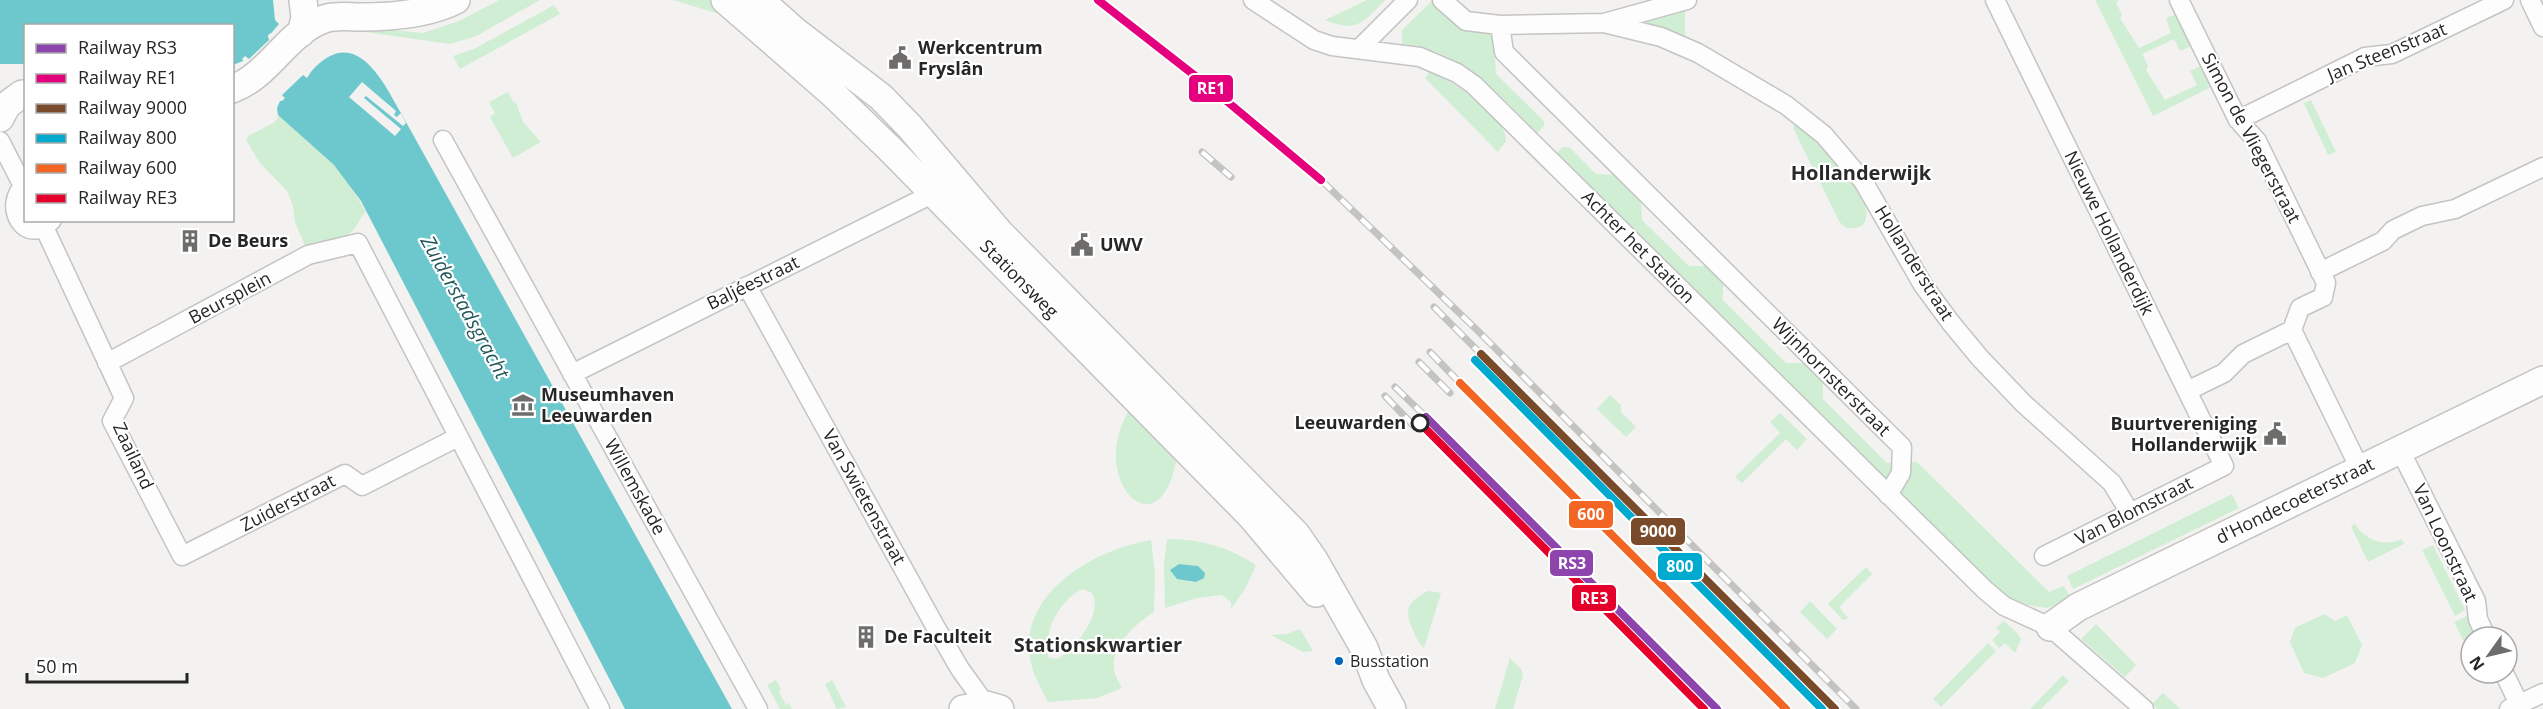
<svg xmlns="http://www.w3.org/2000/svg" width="2543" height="709" font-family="'Open Sans',sans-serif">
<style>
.green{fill:#cfeed3;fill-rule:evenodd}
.water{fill:#6cc8cd}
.pier{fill:#f3f2f1}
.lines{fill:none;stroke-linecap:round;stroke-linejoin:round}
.street-casing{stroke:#c4c4c3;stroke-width:21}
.secondary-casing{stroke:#c4c4c3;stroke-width:30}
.street{stroke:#fdfdfd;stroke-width:18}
.secondary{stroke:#fdfdfd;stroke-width:27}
.rail-casing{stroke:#c3c3c2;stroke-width:7}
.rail{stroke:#fff;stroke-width:4.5;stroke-dasharray:14;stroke-linecap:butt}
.rail-1-casing{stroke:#fff;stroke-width:12}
.rail-2-casing{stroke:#fff;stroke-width:12}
.rail-3-casing{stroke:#fff;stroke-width:12}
.rail-4-casing{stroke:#fff;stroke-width:12}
.rail-5-casing{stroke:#fff;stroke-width:12}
.rail-6-casing{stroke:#fff;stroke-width:12}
.rail-1{stroke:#8e44ad;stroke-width:8}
.rail-2{stroke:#e5007d;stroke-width:8}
.rail-3{stroke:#7a4b2a;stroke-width:8}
.rail-4{stroke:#00a9ce;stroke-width:8}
.rail-5{stroke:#f26522;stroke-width:8}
.rail-6{stroke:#e4002b;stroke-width:8}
.stop-dot{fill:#fff;stroke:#262625;stroke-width:3}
.bus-dot{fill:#0065bd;stroke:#fff;stroke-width:2}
.labels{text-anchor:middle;stroke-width:4.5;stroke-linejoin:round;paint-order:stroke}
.bus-label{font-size:16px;fill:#262625;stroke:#fff;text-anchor:start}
.poi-label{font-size:18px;font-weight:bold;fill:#262625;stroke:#fff;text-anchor:start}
.street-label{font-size:18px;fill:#262625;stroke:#fff}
.stop-label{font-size:18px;font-weight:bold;fill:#262625;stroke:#fff;text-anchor:end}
.neighbourhood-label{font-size:20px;font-weight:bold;fill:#2a2a28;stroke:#fff}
.water-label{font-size:20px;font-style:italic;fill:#23585b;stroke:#fff}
.line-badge{stroke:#fff;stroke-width:2}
.badge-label{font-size:16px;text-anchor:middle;font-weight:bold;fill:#fff}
</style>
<rect width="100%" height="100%" fill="#f3f2f1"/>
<path class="green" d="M499,0h41l-64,36 -26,8 -99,-14 1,-4 71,7 36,-12z
M673,0h42l11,16z
M1367,0h18c-23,23 -27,33 -60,20z
M1433,0l23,23 37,10 3,41 48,47v5l-7,7c-39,-39 -77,-84 -135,-89v-14z
M2095,0h24l-3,2 6,13 -2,3 19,30 32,-15 -5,-15 11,-4 15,32 -12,5 -6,-12 -32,15 6,12 -2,4 19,30 32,-15 -7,-14 12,-6 13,20 -62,31z
M554,5l6,9 -100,55 -7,-13 21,-7z
M1685,9v29l-43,-14v-3z
M1430,71c21,10 78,44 76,70l-8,11 -73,-74z
M508,92l6,11 2,-1 7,20 18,20 -28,16 -23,-41 5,-4 -6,-11z
M2311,100l25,52 -8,3 -24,-52z
M279,116l55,49 12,14 20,33c-6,5 -6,10 -11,16 -13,15 -30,16 -49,21l-11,-27 -2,-16 -6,-15 -27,-28 -14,-23 2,-4 27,-14z
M1795,123c23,13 87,76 68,102 -9,5 -18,5 -24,-4l-46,-93z
M1562,147h7l27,27 23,1 22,22 1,23 47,46h21l13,12v22l63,63h22l15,15v21l64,64h8l-1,7 -6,8 -5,-2 -326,-323z
M1610,395l11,10v7l15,15 -10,10 -29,-28z
M1130,409l47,47c-16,100 -92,24 -47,-47z
M1780,413l27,26 -10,11 -11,-11 -44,44 -7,-6 45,-44 -10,-11z
M1908,462h9l132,130 15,-6 7,13 -24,9 -19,-3 -22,-9 -26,-23 -79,-80z
M2232,494l7,14 -166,81 -6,-13z
M2355,524c11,17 29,23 47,15l2,5 -36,18 -17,-36z
M1167,539c33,0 62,8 89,26l-10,22 -15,22v-7l-9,-7 -25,3 -32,10 -1,-44zM1179,564l19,2 3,14 -11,2 -20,-12z
M1151,540l4,34 -1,38c-17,10 -44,35 -40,58 1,6 5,12 8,18l-25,10 -49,4c-9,-17 -18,-33 -19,-52 -3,-63 70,-101 122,-110zM1083,589l9,4c12,22 -18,55 -34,66l-9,-1c-8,-23 11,-60 34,-69z
M2433,545l32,65 -10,6 -33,-66z
M1866,567l6,7 -33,33 9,11 -5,2 -15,-16z
M1428,591l13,2 -17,55c-5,-4 -8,-10 -10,-16 -11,-22 -7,-30 14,-41z
M1810,601l27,28 -10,10 -27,-27z
M2324,614l11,7 12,-6 15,30 -7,18 -32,15 -19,-5 -14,-31 5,-14z
M2467,616l11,21h-7v19l-17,-34z
M2004,621l13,12 4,6 -6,14 -10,-10 -6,5 -7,-8 8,-8 -4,-4z
M2096,624l40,41 -11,12 -44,-38z
M1300,629l13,22 -10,1 -32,-17 15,-1z
M1988,643l8,8 -55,56 -8,-8z
M1510,658l11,11 2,6 -10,34h-18z
M2063,675l6,6 -28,28h-11z
M776,680l5,9 -2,3 7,13 3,-2 3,6h-12l-13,-24z
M832,680l14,27 -9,2 -12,-25z
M2163,693l17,16h-23l-5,-5z"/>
<path class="water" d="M0,0h273l2,20 4,4 -11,13 36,38h5c4,-7 13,-15 21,-19 35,-17 57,34 71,57l331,596h-107l-264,-508 -27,-36 -56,-50 -1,-7 3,-7h2l-1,-5 -38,-37v2l-10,4 -1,-39h-206l-1,38h-25z
M1179,564l19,2 7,7 -1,5 -8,4 -19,-3 -7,-9z"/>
<path class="pier" d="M271,33l3,3 -2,2 37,37 -2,3 -4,-3 -21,20 3,3 -3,3 -40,-42 3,-3 4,3 20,-19 -1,-5z
M362,82l34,29 -2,4 3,2 4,-4 5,10 -3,3 -37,-30 -2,2 37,31 -6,7 -46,-39z"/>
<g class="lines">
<g class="street-casing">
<path id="street" d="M1253,0l61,40 18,6 88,11 37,16 17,12 511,505 19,16 46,21 94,82
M1442,0l24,21 34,4 104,-2 83,-23
M1995,0l229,466 -180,90
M2179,0l59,120 19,21 69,142 -3,14 -23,11 -8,22 -49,24 -19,19 -37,18
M2530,0l13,27
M1604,23l57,14 37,16 88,52 38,30 39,46 60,104 28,38 29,35 44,46 88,79 18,30
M1500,25l4,27 398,395 -1,26 -13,22
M1360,48l48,-48
M2238,120l127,-63 27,-3 112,-54
M443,140l315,569
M0,141l23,45
M26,184c-26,21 0,65 26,36
M44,227l80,171 -12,23 70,135 163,-82 17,12 96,-49
M2320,272l63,-31 10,-11 29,-14 33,-7 88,-42
M747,286l188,340 25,43 26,36
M2292,330l68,139
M107,363l201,-108 50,-12 242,466
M572,374l362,-181
M2400,450l76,151 2,18 8,18
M2504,673l15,31
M2509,709l34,-16"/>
</g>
<g class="secondary-casing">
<path id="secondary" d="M725,0l108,94 56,54 362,368 65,77
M760,0l36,32 85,65 29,30 89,105 297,302 18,26 50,88 12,32 16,29
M301,33l4,-15 -2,-18
M232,89c37,-13 55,-57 92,-70 11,-4 25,-2 37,-2 30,0 68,-3 95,-17
M0,118l7,-13 15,-11
M2050,627l28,-20 465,-227
M963,709l23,-4 14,4"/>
</g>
<use href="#street" class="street"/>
<use href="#secondary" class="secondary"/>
<g class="rail-casing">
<path id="rail" d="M1202,152l29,25
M1321,180l157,151 378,378
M1434,307l47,47
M1430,352l30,31
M1419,362l31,31
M1395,387l31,30
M1385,396l30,31"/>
</g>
<use href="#rail" class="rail"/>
<g class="rail-1-casing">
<path id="rail-1" d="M1426,417l291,292"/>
</g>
<g class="rail-2-casing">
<path id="rail-2" d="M1098,0l119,93 104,87"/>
</g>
<g class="rail-3-casing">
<path id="rail-3" d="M1481,354l354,355"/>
</g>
<g class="rail-4-casing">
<path id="rail-4" d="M1475,360l347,349"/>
</g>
<g class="rail-5-casing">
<path id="rail-5" d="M1460,383l326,326"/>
</g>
<g class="rail-6-casing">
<path id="rail-6" d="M1420,423l284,286"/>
</g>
<use href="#rail-1" class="rail-1"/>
<use href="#rail-2" class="rail-2"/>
<use href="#rail-3" class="rail-3"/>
<use href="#rail-4" class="rail-4"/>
<use href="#rail-5" class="rail-5"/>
<use href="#rail-6" class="rail-6"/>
</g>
<defs>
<g id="civic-bare" transform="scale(1.8)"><path d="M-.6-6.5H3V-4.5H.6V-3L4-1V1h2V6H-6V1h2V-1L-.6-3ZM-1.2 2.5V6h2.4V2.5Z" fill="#6e6d6c" stroke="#fff" stroke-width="2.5" paint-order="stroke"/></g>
<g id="building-bare" transform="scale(1.8)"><path d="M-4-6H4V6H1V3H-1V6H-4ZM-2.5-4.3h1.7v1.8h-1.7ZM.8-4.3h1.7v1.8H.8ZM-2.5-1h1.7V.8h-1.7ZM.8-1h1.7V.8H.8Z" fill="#6e6d6c" stroke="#fff" stroke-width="2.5" paint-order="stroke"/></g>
<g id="museum-bare" transform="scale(1.8)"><path d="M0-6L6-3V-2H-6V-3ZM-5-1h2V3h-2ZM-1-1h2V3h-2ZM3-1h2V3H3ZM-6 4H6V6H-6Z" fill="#6e6d6c" stroke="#fff" stroke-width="2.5" paint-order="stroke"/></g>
</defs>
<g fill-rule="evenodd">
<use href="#civic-bare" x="900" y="58"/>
<use href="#building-bare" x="190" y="241"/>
<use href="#civic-bare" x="1082" y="245"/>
<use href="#museum-bare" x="523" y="405"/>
<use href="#civic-bare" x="2275" y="434"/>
<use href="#building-bare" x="866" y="637"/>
</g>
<circle class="stop-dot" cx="1420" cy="423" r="8"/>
<circle class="bus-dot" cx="1339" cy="661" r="5"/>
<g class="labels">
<g class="bus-label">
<text x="1350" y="667">Busstation</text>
</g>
<g class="poi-label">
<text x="918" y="54">Werkcentrum<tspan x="918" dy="21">Fryslân</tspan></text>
<text x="208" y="247">De Beurs</text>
<text x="1100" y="251">UWV</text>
<text x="541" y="401">Museumhaven<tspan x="541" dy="21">Leeuwarden</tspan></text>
<text x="2257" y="430" text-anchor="end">Buurtvereniging<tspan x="2257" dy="21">Hollanderwijk</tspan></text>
<text x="884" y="643">De Faculteit</text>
</g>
<g class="street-label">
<text transform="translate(2387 52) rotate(-22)" y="6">Jan Steenstraat</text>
<text transform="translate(2251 138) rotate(62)" y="6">Simon de Vliegerstraat</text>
<text transform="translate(2109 233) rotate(64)" y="6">Nieuwe Hollanderdijk</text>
<text transform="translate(1638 247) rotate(45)" y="6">Achter het Station</text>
<text transform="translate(1914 263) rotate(58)" y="6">Hollanderstraat</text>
<text transform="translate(1019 279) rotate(45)" y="6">Stationsweg</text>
<text transform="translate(753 283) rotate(-26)" y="6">Baljéestraat</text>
<text transform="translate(230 298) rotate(-28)" y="6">Beursplein</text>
<text transform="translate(1831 377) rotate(45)" y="6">Wijnhornsterstraat</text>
<text transform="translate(133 456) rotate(65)" y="6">Zaailand</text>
<text transform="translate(635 487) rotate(61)" y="6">Willemskade</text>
<text transform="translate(864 497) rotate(61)" y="6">Van Swietenstraat</text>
<text transform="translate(2295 501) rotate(-26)" y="6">d'Hondecoeterstraat</text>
<text transform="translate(288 503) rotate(-27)" y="6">Zuiderstraat</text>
<text transform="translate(2134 511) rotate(-27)" y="6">Van Blomstraat</text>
<text transform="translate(2445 543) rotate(65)" y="6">Van Loonstraat</text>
</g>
<g class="stop-label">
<text x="1406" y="429">Leeuwarden</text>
</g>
<g class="neighbourhood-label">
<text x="1861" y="180">Hollanderwijk</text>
<text x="1098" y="652">Stationskwartier</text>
</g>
<g class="water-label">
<text transform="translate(465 307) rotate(61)" y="7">Zuiderstadsgracht</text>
</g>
</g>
<g class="line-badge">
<rect x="1188" y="74" width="46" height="29" rx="6" fill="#e5007d"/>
<rect x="1568" y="500" width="46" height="29" rx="6" fill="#f26522"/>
<rect x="1630" y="517" width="56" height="29" rx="6" fill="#7a4b2a"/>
<rect x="1549" y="549" width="45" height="28" rx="6" fill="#8e44ad"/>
<rect x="1657" y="552" width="46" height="29" rx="6" fill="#00a9ce"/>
<rect x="1571" y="584" width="46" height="28" rx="6" fill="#e4002b"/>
</g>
<g class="badge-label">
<text x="1211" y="94">RE1</text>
<text x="1591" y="520">600</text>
<text x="1658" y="537">9000</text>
<text x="1572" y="569">RS3</text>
<text x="1680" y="572">800</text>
<text x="1594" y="604">RE3</text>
</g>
<rect x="24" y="24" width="210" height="198" fill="#ffffff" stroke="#a8a8a8" stroke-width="1.5"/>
<rect x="36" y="44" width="30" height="9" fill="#8e44ad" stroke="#a8a8a8" stroke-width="1.5"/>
<text x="78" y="54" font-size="18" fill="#262625">Railway RS3</text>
<rect x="36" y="74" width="30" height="9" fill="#e5007d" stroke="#a8a8a8" stroke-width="1.5"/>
<text x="78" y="84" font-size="18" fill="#262625">Railway RE1</text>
<rect x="36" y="104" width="30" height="9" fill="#7a4b2a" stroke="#a8a8a8" stroke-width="1.5"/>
<text x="78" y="114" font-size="18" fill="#262625">Railway 9000</text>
<rect x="36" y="134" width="30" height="9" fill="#00a9ce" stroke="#a8a8a8" stroke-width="1.5"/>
<text x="78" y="144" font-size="18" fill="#262625">Railway 800</text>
<rect x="36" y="164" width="30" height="9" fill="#f26522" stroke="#a8a8a8" stroke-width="1.5"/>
<text x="78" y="174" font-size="18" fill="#262625">Railway 600</text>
<rect x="36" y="194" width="30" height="9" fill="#e4002b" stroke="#a8a8a8" stroke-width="1.5"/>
<text x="78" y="204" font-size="18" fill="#262625">Railway RE3</text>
<g transform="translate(2489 655) rotate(236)"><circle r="28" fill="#ffffff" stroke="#a8a8a8" stroke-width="1.5"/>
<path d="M0-4.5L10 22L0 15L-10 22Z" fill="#6e6d6c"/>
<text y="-9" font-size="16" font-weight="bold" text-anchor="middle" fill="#262625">N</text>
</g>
<path d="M27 673v9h160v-9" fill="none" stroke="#262625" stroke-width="3"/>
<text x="36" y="673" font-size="18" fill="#262625" stroke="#ffffff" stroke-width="4.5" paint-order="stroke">50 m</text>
</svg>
